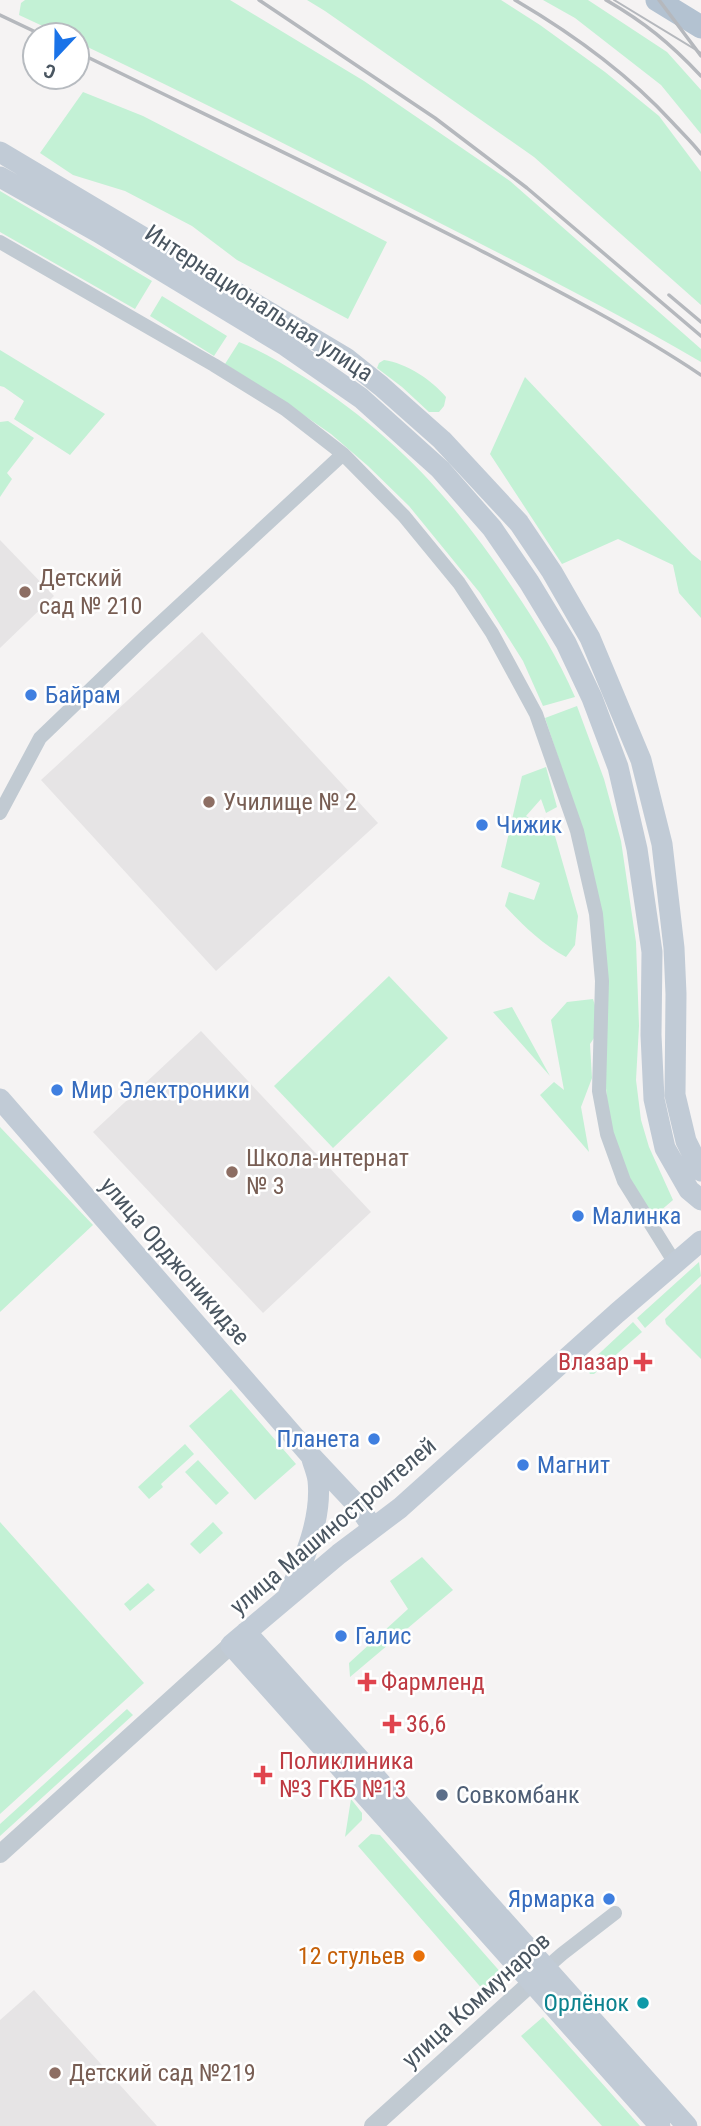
<svg xmlns="http://www.w3.org/2000/svg" width="701" height="2126" font-family="'Roboto Condensed',sans-serif">
<style>
.education{fill:#e6e4e5}
.green{fill:#c3f1d5}
.lines{fill:none;stroke-linecap:round;stroke-linejoin:round}
.minor{stroke:#c1cad2;stroke-width:14}
.tertiary{stroke:#c1cad2;stroke-width:18}
.secondary{stroke:#c1cbd6;stroke-width:21}
.primary{stroke:#b3c2d1;stroke-width:23}
.tram{stroke:#b5b8bd;stroke-width:2}
.rail{stroke:#b5b8bd;stroke-width:3.5}
.education-dot{fill:#8d6e63;stroke:#fff;stroke-width:2.5}
.shop-dot{fill:#3f7fe0;stroke:#fff;stroke-width:2.5}
.health-dot{fill:#e0444e;stroke:#fff;stroke-width:2.5}
.service-dot{fill:#5c6f8a;stroke:#fff;stroke-width:2.5}
.food-dot{fill:#e8710a;stroke:#fff;stroke-width:2.5}
.culture-dot{fill:#0f9aa8;stroke:#fff;stroke-width:2.5}
.labels{text-anchor:middle;stroke-width:5;stroke-linejoin:round;paint-order:stroke}
.street-label{font-size:24px;fill:#4a5661;stroke:#fff}
.education-label{font-size:24px;fill:#785e54;stroke:#fff;text-anchor:start}
.shop-label{font-size:24px;fill:#366cbe;stroke:#fff;text-anchor:start}
.health-label{font-size:24px;fill:#be3a42;stroke:#fff;text-anchor:start}
.service-label{font-size:24px;fill:#4e5e75;stroke:#fff;text-anchor:start}
.food-label{font-size:24px;fill:#c56008;stroke:#fff;text-anchor:end}
.culture-label{font-size:24px;fill:#0d838f;stroke:#fff;text-anchor:end}
</style>
<rect width="100%" height="100%" fill="#f5f3f3"/>
<path class="education" d="M0,540l54,56 -54,52z
M202,632l176,191 -162,148 -175,-191z
M201,1031l170,181 -108,101 -170,-181z
M34,1990l123,136h-157v-106z"/>
<path class="green" d="M25,0h205l134,81 146,100 191,168v13c-87,-51 -177,-96 -267,-142 -119,-61 -237,-121 -357,-178v-7h-15l-43,-20 2,-12z
M307,0h194l39,25 65,47 54,44 42,56v133l-167,-148 -209,-146z
M543,0h45l79,52 34,38v44l-40,-49 -86,-67z
M83,92l60,24 244,126 -39,77 -111,-59 -45,-34 -67,-35 -52,-16 -33,-22z
M0,191l152,90 -17,28 -135,-77z
M162,296l65,40 -13,20 -64,-40z
M239,342c23,9 44,22 65,35 90,57 149,122 208,210 24,35 46,71 63,110l-32,9 -20,-45 -43,-68 -71,-87 -41,-40 -37,-32 -39,-27 -67,-43z
M0,350l105,64 -35,41 -56,-36 10,-18 -20,-14 -4,-1z
M384,360c22,3 48,20 62,37l-2,9 -5,6h-10l-27,-25 -25,-19 2,-5z
M525,377l167,177 9,7v57l-22,-25 -6,-28 -55,-26 -56,25 -72,-110z
M8,421l26,17 -27,35 5,6 -12,18v-75z
M577,706l27,73 17,62 15,101 3,84 -3,54 5,40 8,27 24,53 -21,18 -25,-40 -18,-57 -27,-292 -37,-111z
M546,767l11,40 -11,6 -5,-14 -15,17 29,20 23,80 -3,29 -9,12c-24,-13 -42,-31 -61,-51l4,-14 25,8 6,-17 -39,-16 21,-91z
M389,976l59,62 -115,110 -59,-62z
M593,999l4,13 -1,23 -6,9 2,34 -11,29 8,45 -49,-57 14,-13 10,8 -13,-70 16,-18z
M512,1007l38,69 -57,-64z
M0,1127l93,98 -93,87z
M699,1262l2,14 -56,52 -8,-10z
M701,1284v75l-35,-35 -1,-5z
M633,1322l9,10 -48,42h-4l-4,-6 1,-3z
M231,1389l65,75 -41,36 -66,-74z
M185,1444l9,10 -33,30 2,3 -14,12 -11,-12z
M198,1460l31,33 -13,12 -31,-33z
M0,1522l144,161 -144,131z
M213,1522l10,11 -23,21 -10,-10z
M422,1557l31,33 -103,87 -1,-14 59,-54 -18,-28z
M148,1583l7,7 -25,21 -6,-7z
M127,1709l6,6 -133,121v-12z
M351,1799l11,14v7l-17,17z
M371,1834l9,1 123,140 -19,16 -126,-145z
M543,2017l97,109h-38l-81,-90z"/>
<g class="lines">
<path class="minor" d="M0,242l214,123 71,44 58,45 61,62 55,67 33,50 44,81 41,117 19,83 6,67 -3,110 8,43 17,47 51,82
M0,813l40,-75 104,-100 199,-184
M546,1968l16,-14 53,-41"/>
<path class="tertiary" d="M0,1854l231,-209
M373,2126l169,-153"/>
<path class="secondary" d="M0,152l346,206 35,28 61,54 77,83 33,49 38,66 51,122 21,84 12,104 2,46 -1,101 11,46 15,30
M0,177l98,55 188,114 75,52 79,71 52,59 37,54 37,61 26,55 26,69 19,82 15,103 -1,83 3,64 11,49 24,42 12,10
M0,1099l312,358 46,49 15,22
M289,1593c16,-35 33,-74 29,-113 -1,-7 -4,-14 -6,-21
M246,1632l441,494
M660,2126l-429,-481 108,-91 61,-46 217,-195 84,-72"/>
<path class="primary" d="M657,0l44,27"/>
<path class="tram" d="M614,0l87,53"/>
<path class="rail" d="M259,0l176,118 92,70 174,148
M515,0c58,34 112,73 157,122 10,11 21,21 29,32
M606,0c38,22 64,43 95,76
M659,0l42,56
M0,15l42,20
M77,52c133,65 266,128 397,195 77,40 155,80 227,128
M669,295l32,27"/>
</g>
<g class="education-dot">
<circle cx="25" cy="592" r="7"/>
<circle cx="209" cy="802" r="7"/>
<circle cx="232" cy="1172" r="7"/>
<circle cx="55" cy="2073" r="7"/>
</g>
<g class="shop-dot">
<circle cx="31" cy="695" r="7"/>
<circle cx="482" cy="825" r="7"/>
<circle cx="57" cy="1090" r="7"/>
<circle cx="578" cy="1216" r="7"/>
<circle cx="374" cy="1439" r="7"/>
<circle cx="523" cy="1465" r="7"/>
<circle cx="341" cy="1636" r="7"/>
<circle cx="609" cy="1899" r="7"/>
</g>
<g class="health-dot">
<path d="M639.5 1351.5h7v7h7v7h-7v7h-7v-7h-7v-7h7z"/>
<path d="M363.5 1671.5h7v7h7v7h-7v7h-7v-7h-7v-7h7z"/>
<path d="M388.5 1713.5h7v7h7v7h-7v7h-7v-7h-7v-7h7z"/>
<path d="M259.5 1764.5h7v7h7v7h-7v7h-7v-7h-7v-7h7z"/>
</g>
<circle class="service-dot" cx="442" cy="1795" r="7"/>
<circle class="food-dot" cx="419" cy="1956" r="7"/>
<circle class="culture-dot" cx="643" cy="2003" r="7"/>
<g class="labels">
<g class="street-label">
<text transform="translate(259 303) rotate(33)" y="8">Интернациональная улица</text>
<text transform="translate(175 1261) rotate(49)" y="8">улица Орджоникидзе</text>
<text transform="translate(333 1526) rotate(-40)" y="8">улица Машиностроителей</text>
<text transform="translate(476 2000) rotate(-42)" y="8">улица Коммунаров</text>
</g>
<g class="education-label">
<text x="39" y="586">Детский<tspan x="39" dy="28">сад № 210</tspan></text>
<text x="223" y="810">Училище № 2</text>
<text x="246" y="1166">Школа-интернат<tspan x="246" dy="28">№ 3</tspan></text>
<text x="69" y="2081">Детский сад №219</text>
</g>
<g class="shop-label">
<text x="45" y="703">Байрам</text>
<text x="496" y="833">Чижик</text>
<text x="71" y="1098">Мир Электроники</text>
<text x="592" y="1224">Малинка</text>
<text x="360" y="1447" text-anchor="end">Планета</text>
<text x="537" y="1473">Магнит</text>
<text x="355" y="1644">Галис</text>
<text x="595" y="1907" text-anchor="end">Ярмарка</text>
</g>
<g class="health-label">
<text x="629" y="1370" text-anchor="end">Влазар</text>
<text x="381" y="1690">Фармленд</text>
<text x="406" y="1732">36,6</text>
<text x="279" y="1769">Поликлиника<tspan x="279" dy="28">№3 ГКБ №13</tspan></text>
</g>
<g class="service-label">
<text x="456" y="1803">Совкомбанк</text>
</g>
<g class="food-label">
<text x="405" y="1964">12 стульев</text>
</g>
<g class="culture-label">
<text x="629" y="2011">Орлёнок</text>
</g>
</g>
<g transform="translate(56 56) rotate(202)"><circle r="33" fill="#ffffff" stroke="#b7bbc0" stroke-width="2"/>
<path d="M0-5L12 26L0 18L-12 26Z" fill="#1a73e8"/>
<text y="-10" font-size="19" font-weight="bold" text-anchor="middle" fill="#4a5661">С</text>
</g>
</svg>
